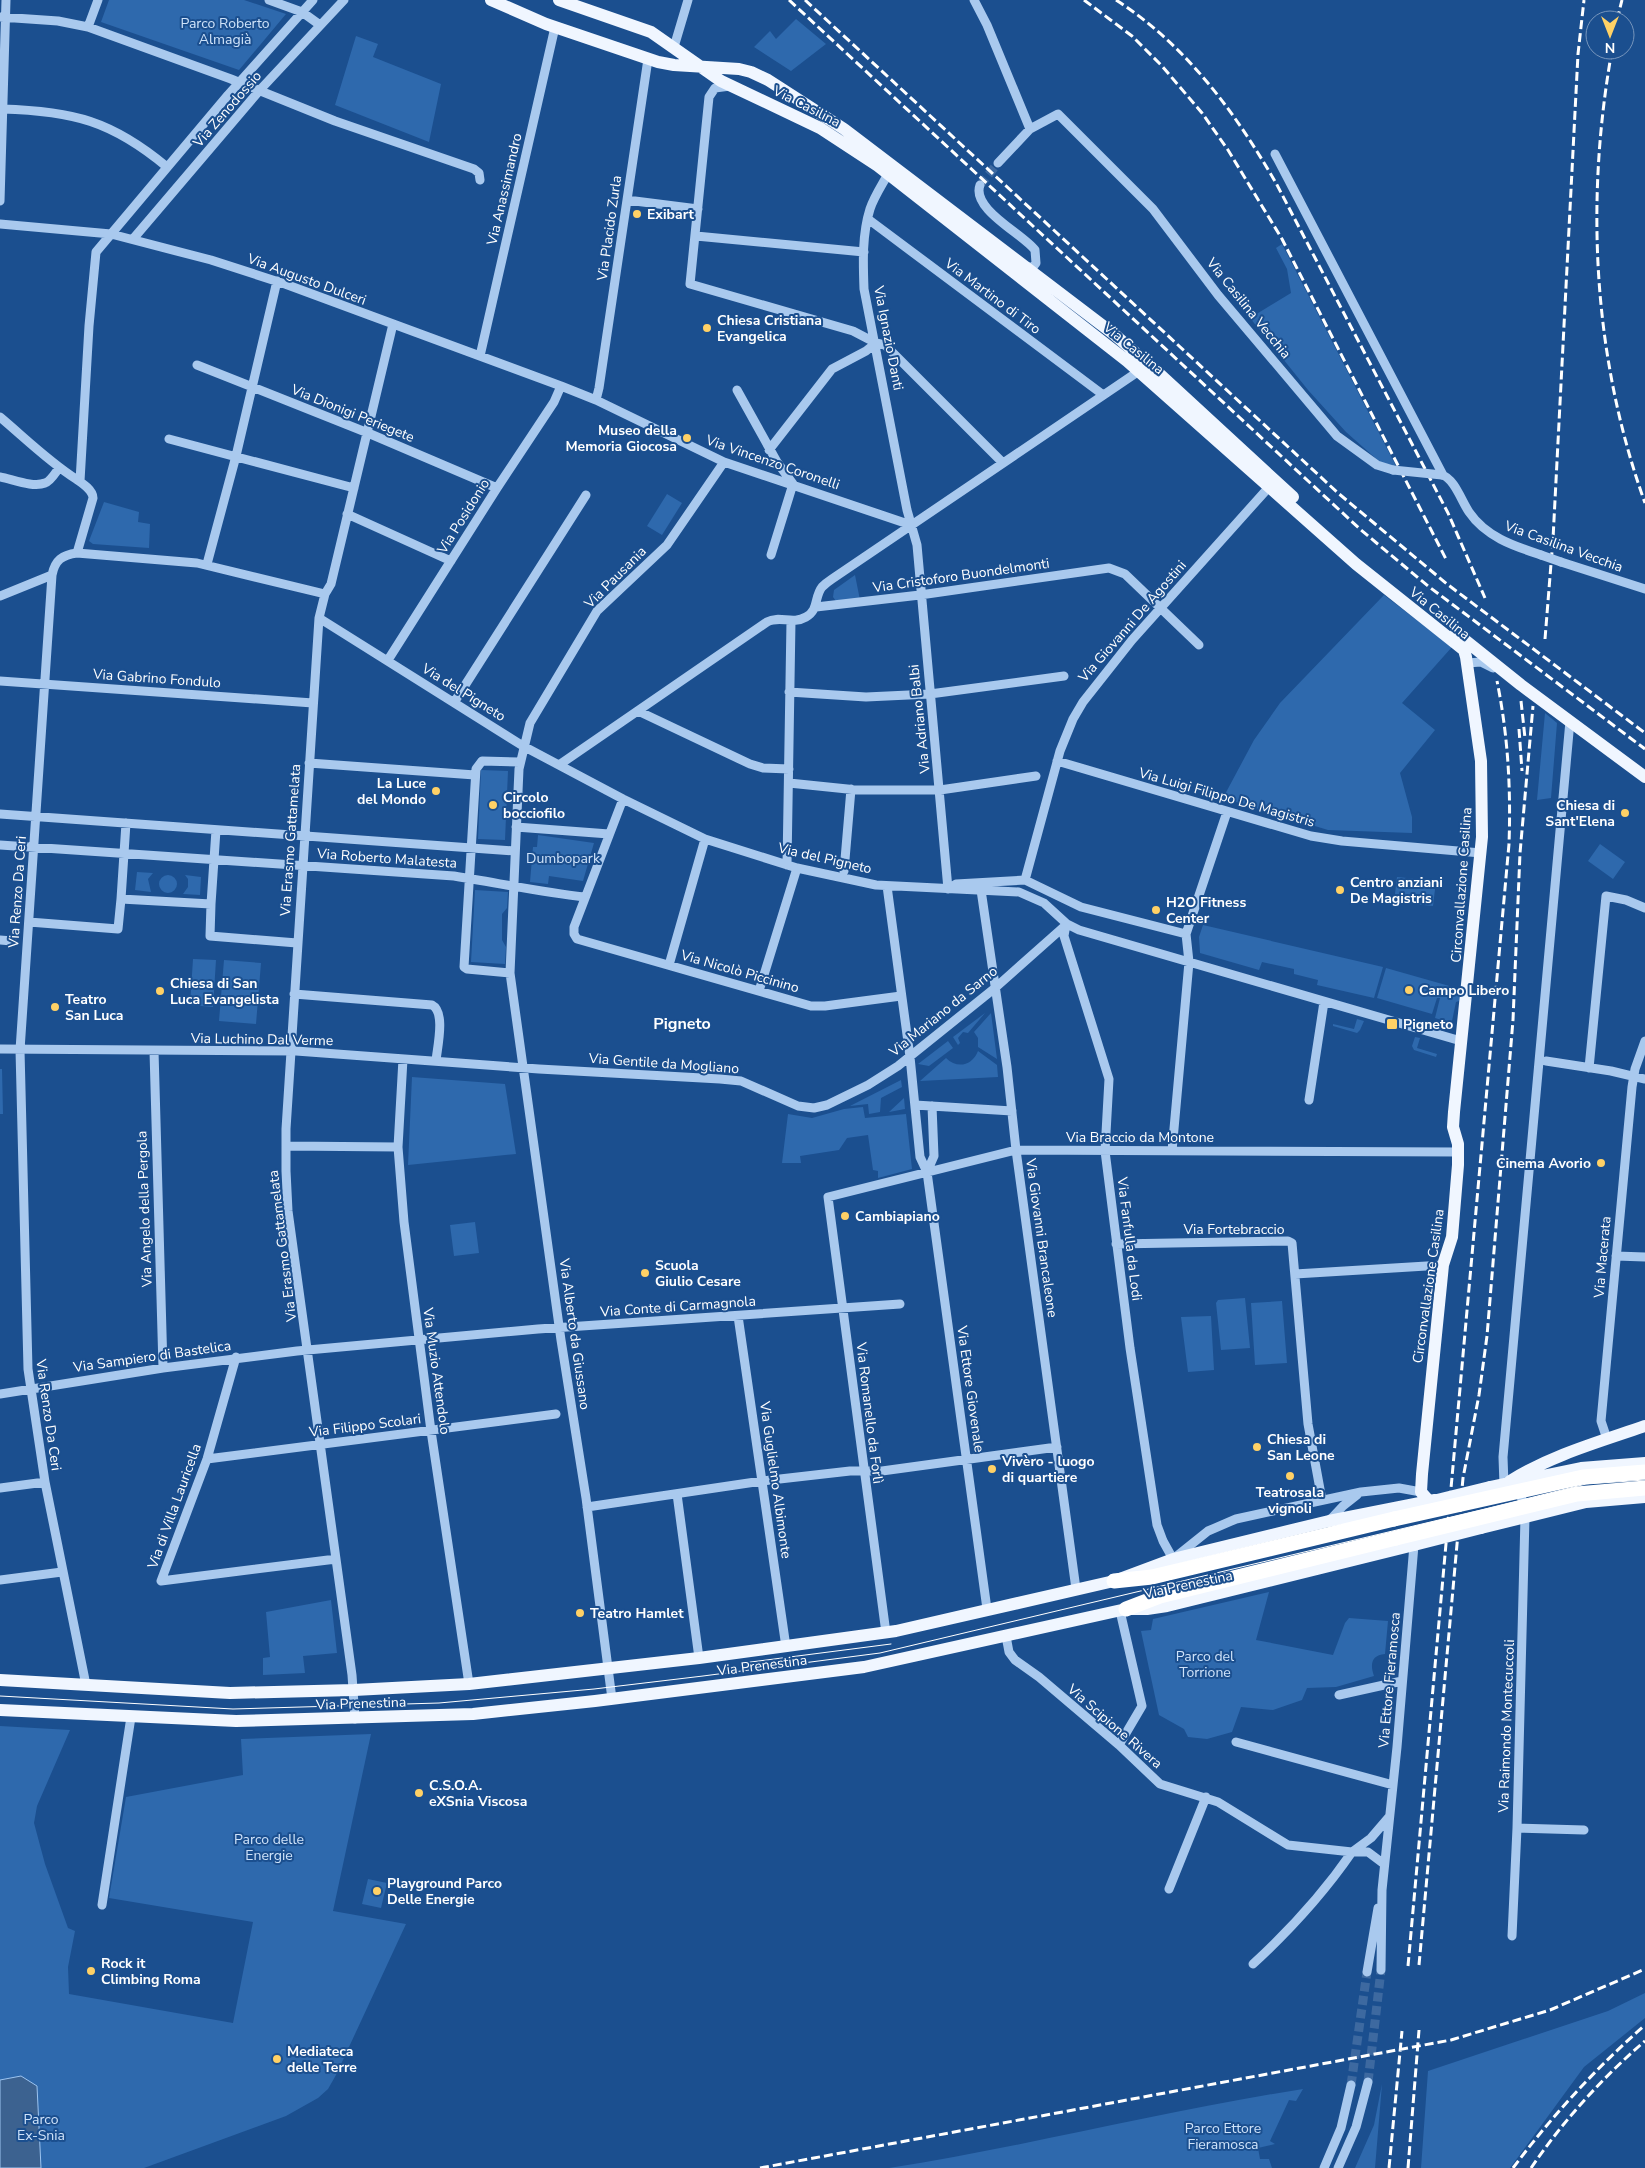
<svg xmlns="http://www.w3.org/2000/svg" width="1645" height="2168" font-family="'Nunito Sans',sans-serif">
<style>
.green{fill:#2e69ad}
.water{fill:#3c6290;stroke:#9cc4f0}
.lines{fill:none;stroke-linecap:round;stroke-linejoin:round}
.minor-tunnel{stroke:#3d69a0;stroke-width:9;stroke-dasharray:9 4.5;stroke-linecap:butt}
.minor{stroke:#a9c9ee;stroke-width:9}
.major{stroke:#f0f6ff;stroke-width:12}
.highway{stroke:#fff;stroke-width:15}
.tram{stroke:#fff;stroke-width:1}
.rail{stroke:#fff;stroke-width:3;stroke-dasharray:9 4;stroke-linecap:butt}
.minor-bridge{stroke:#a9c9ee;stroke-width:9}
.major-bridge{stroke:#f0f6ff;stroke-width:12}
.highway-bridge{stroke:#fff;stroke-width:15}
.poi-dot{fill:#ffd166;stroke:#1b4f8f;stroke-width:2}
.labels{text-anchor:middle;stroke-width:4;stroke-linejoin:round;paint-order:stroke}
.park-label{font-size:14px;fill:#cfe3fa;stroke:#1b4f8f}
.street-label{font-size:14px;fill:#fff;stroke:#1b4f8f}
.poi-label{font-size:14px;font-weight:bold;fill:#fff;stroke:#1b4f8f;text-anchor:start}
.quarter-label{font-size:16px;font-weight:bold;fill:#fff;stroke:#1b4f8f}
</style>
<rect width="100%" height="100%" fill="#1b4f8f"/>
<path class="green" d="M109,0h135l42,14 -47,56 -138,-48z
M796,19l30,25 -35,27 -37,-24 16,-16 6,8z
M356,36l22,8 -5,13 68,27 -12,58 -94,-37z
M1282,244l114,222 -15,-3 -35,-31 -38,-42 -58,-72 41,-25 -4,-24 -11,-21z
M667,494l15,9 -20,32 -15,-9z
M104,502l35,10 -1,10 12,2 -1,24 -56,-4 -4,-3z
M855,575l5,25 -24,1 -3,-4 1,-7z
M1384,595l68,52 -50,56 33,27 -35,43 12,44v16l-84,-3 -105,-32 31,-58 26,-37z
M1545,713l12,10 -6,75 -14,2z
M481,770l27,1 -3,69 -27,-1z
M538,835l56,8 -11,38 -34,-5 -1,8 -18,-2 3,-35h4z
M1600,844l25,18 -12,17 -25,-18z
M137,872l16,1 -5,6 3,13 -16,-2z
M159 884a9 9 0 1 1 18 0a9 9 0 1 1-18 0Z
M185,875l16,2 -1,18 -17,-1 5,-7v-8z
M1397,877l39,4 -3,25 -39,-4z
M475,890l33,2 -1,16 -5,6v26l4,7 -1,17 -34,-2z
M1203,925l180,42 -9,31 -57,-13 1,-5 -24,-6v-5l-32,-7 -3,8 -59,-17 -1,-16z
M193,959l23,1 -3,47 -23,-2z
M224,960l37,3 -5,61 -37,-3z
M1386,968l74,21 -1,12 -3,1 -4,19 -4,1 -13,-4 5,-20h-3l-5,16 -55,-16z
M985,1013l-17,20 -5,-1 -5,6 2,5 -2,2 -5,-8z
M991,1013l6,46 -19,-12v-9l-4,-6z
M1357,1019l7,2 -4,9 -3,3 -24,-7v-2l21,5z
M1415,1037l5,1 -3,10 20,6 -1,3 -22,-7 -2,-4z
M948,1041l5,7 -24,18 -11,-2z
M978,1051l19,14 1,12 -78,4 26,-23c11,11 26,8 32,-7z
M0,1069h2l1,45h-3z
M412,1077l93,7 11,70 -108,11z
M901,1080l1,7 -21,11 -1,14 -11,2 -1,-10 -18,2z
M904,1098l1,11 -16,3z
M863,1107l2,11 41,-4 6,55 -34,9v-7l-5,-1 -5,-35 -21,3 -8,12 -39,6 1,7h-19l6,-49 24,4 32,-9z
M475,1222l4,31 -25,3 -4,-31z
M1245,1298l5,50 -29,2 -5,-47 2,-3z
M1282,1301l5,62 -32,2 -4,-62z
M1211,1316l3,54 -26,2 -7,-55z
M1269,1592l-13,48 77,15 12,-32 4,-5 39,3 -3,33c-14,1 -15,11 -11,22l-38,11 -29,1 -5,12 -29,10 -32,-3 -9,25 -25,7 -19,-2 -4,-8 -25,-14 -18,-84 10,-1 2,-11z
M331,1600l6,53 -34,3 2,17 -42,2v-17l7,-1 -4,-45z
M0,1726l70,4 -33,76 -3,17 11,41 23,64 7,3 -7,36 1,27 164,29 20,-101 -144,-24 17,-101 117,-22 -2,-36 130,-5 -38,177 73,13 -70,151 -8,14 -10,9 -32,18 -142,52h-144z
M368,1879l19,4 -6,25 -19,-4z
M1645,1993v25l-61,49 -74,101h-89l7,-97 180,-60z
M1382,2084l-7,84h-20l19,-43z
M1303,2089l-7,12 -7,-1 -19,41 5,3 -17,4 2,11h9l3,9h-383c139,-22 275,-57 414,-79z"/>
<path class="water" d="M21,2076l16,10 4,82h-41v-88z"/>
<g class="lines">
<path class="minor-tunnel" d="M980,185l18,-22
M1368,2082l13,-112
M1351,2085l16,-113"/>
<path class="minor" d="M269,0l33,12 18,13
M974,0l13,25 43,104
M0,17l58,4 30,6 143,52 104,42 139,48 5,4 1,7
M88,27l10,-27
M674,47l14,-47
M730,86l-15,2 -6,9 -19,187 163,47 23,12 9,2 118,118
M2,109c71,2 110,12 165,58
M1275,154l168,321
M998,163l32,-34 28,-15 95,95 65,86 119,141 40,29 16,5
M888,174c-6,11 -14,23 -18,35 -8,25 -7,54 -6,80l43,221 10,35 31,344 8,-5 69,-4 56,27 105,27
M980,185c-9,24 43,49 55,65l1,13 -3,4h-5
M627,200l71,9
M0,201l6,-201
M868,219l234,175
M0,224l111,10 100,26 74,24 276,102 35,14 128,62 187,63
M696,236l168,16
M133,239l126,-148 85,-91
M480,356l75,-329
M197,365l171,68 129,55
M737,390l40,72 16,22 -22,71
M596,400l3,-12 49,-329
M0,417c25,21 48,44 76,62 6,4 17,11 17,19l-16,55
M169,439l185,49
M769,450l63,-81 34,-18 10,-8
M1442,475c12,3 20,27 27,37 17,25 45,34 72,43
M0,477c12,2 33,11 45,6 6,-2 10,-10 14,-15
M80,481l9,-155 7,-74 132,-157 85,-95
M347,514l104,47
M1561,562l84,27
M207,564l29,-108 41,-175
M325,594l6,-10 62,-260
M0,596l52,-21
M816,607l104,-12 189,-27 16,6 74,71
M319,618l-33,511v42l2,40 64,464 3,44
M388,660l109,-172 57,-86 7,-16
M1467,663l14,-1 12,6
M0,681l313,22
M789,692l77,5 64,-3 134,-18
M455,701l131,-206
M638,711l112,53 13,4 26,1
M1057,761l254,75 31,5 139,12
M309,763l166,12
M559,765l208,-143c13,-7 25,3 39,-5 13,-7 8,-20 16,-30 3,-3 7,-6 10,-8l307,-208
M789,783l68,7h83l96,-14
M623,799l-49,128v7l3,5 234,67h14l76,-10
M0,814l515,37
M126,823l-5,76 90,5 5,-74
M516,827l93,7
M0,845l454,31c44,7 86,16 130,21
M787,865l4,-244
M844,871l7,-82
M1025,880l35,-129 13,-32 10,-17 49,-62 137,-153
M887,886l23,171 10,100 7,15 60,437
M981,890l26,177 9,83 60,439
M211,904l-1,32 87,7
M29,922l89,7 3,-30
M1066,924l-2,12 45,143 -4,72 25,197 27,177 6,16 10,18 35,-28 28,-12 125,-27 38,-4 22,4
M0,940l12,1
M669,965l36,-126
M510,973l-43,-4 -3,-2 12,-198 6,-8 38,1
M759,991l38,-123
M294,994l138,11c14,7 5,43 4,56
M0,1049l296,2 243,18 181,10 21,2 57,25 16,2 13,-3 41,-20 30,-19 97,-78 72,-64
M154,1051l9,317
M403,1059l-5,88 6,75 27,209 38,253
M1546,1061l65,10 34,8
M1589,1068l17,-172 20,4 19,8
M1309,1100l15,-98
M915,1105l97,6
M286,1146l112,1
M1172,1151l17,-189 -3,-28 41,-122
M927,1172l7,-16 -2,-50
M1116,1244l172,-3 4,2 16,181 14,76
M1616,1256l29,1
M1295,1274l148,-9
M738,1316l48,331
M236,1357l-29,102 -46,122 175,-22
M0,1394l163,-26 134,-17 241,-22 362,-25
M1607,1439l-6,-18 31,-334 3,-18 10,-28
M207,1459l349,-45
M0,1488l45,-6
M677,1494l22,164
M587,1507l175,-26 88,-10h32l175,-24
M1523,1510c2,-13 -7,-22 -19,-25l-1,-28 67,-736
M1329,1521l14,-15 14,-11
M0,1580l62,-8
M886,1633l-58,-436 188,-47 443,2
M1006,1636l3,16 6,8 24,17 80,68 41,39 58,18 70,43 64,7c-29,42 -62,78 -99,112
M86,1685l-41,-203 -17,-113 -8,-319 32,-475c3,-15 10,-20 25,-22l120,10 128,31 -6,24 204,128 100,53 82,40 92,29 79,17 143,7 25,11 23,21 12,6 382,111
M1339,1695l63,-14
M612,1699l-26,-201 -25,-158 -51,-367 9,-204 11,-46 67,-112 70,-66 57,-83
M1236,1742l157,43
M1119,1745l23,-39 -22,-95
M1517,1828l67,2
M1384,1864l-16,-12h-16l19,-14 18,-21
M1169,1889l37,-92
M102,1905l29,-188
M1512,1936l5,-108 8,-311
M1381,1970l1,-80 15,-143 17,-202
M1367,1972l11,-64
M1324,2168l17,-40 10,-43
M1338,2168l18,-41 12,-45"/>
<path class="major" d="M491,0l55,24 112,38 16,3 65,4 12,3 17,8 76,49 271,206 39,34 139,128
M559,0l92,32 70,49 99,47 58,38 249,195 229,203 108,86 2,7 15,104 1,76 -28,275 -1,15 5,17v21l-6,72 -9,28 -21,209 -1,18 8,9
M1456,633l65,52 124,92
M1510,1481c42,-26 89,-39 135,-55
M1490,1487l91,-19 64,-5
M1481,1528l105,-26 59,-5
M0,1680l230,13 124,-3 115,-6 230,-26 197,-27 218,-50 59,-22 156,-38 106,-21
M0,1710l236,11 237,-7 122,-13 269,-34 262,-58h21l20,-3 247,-61"/>
<path class="highway" d="M1114,1581l38,-4 242,-58
M1126,1609l34,-13 236,-58"/>
<path class="tram" d="M743,1663l148,-19
M0,1696l233,13 206,-6 155,-14 109,-13 177,-23 605,-144 101,-25 59,-4"/>
<path class="rail" d="M789,0l572,530 67,56 217,163
M805,0l533,493 109,91 198,149
M1084,0l48,36 30,30 40,47 26,37 54,89 165,322
M1116,0c70,45 119,112 160,183l172,330 37,85
M1617,20l5,-20
M1612,50c-27,151 -19,308 33,453
M1545,639l8,-100 25,-485 6,-54
M1521,701l4,37
M1519,729l3,42
M1419,1965l44,-487 16,-83 8,-59 26,-316 7,-167 13,-147
M1408,1966l101,-1122c2,-55 -1,-109 -12,-163
M760,2168l691,-128 99,-30 95,-41
M1389,2168l13,-137
M1408,2168l11,-138
M1513,2168c39,-52 83,-100 132,-143
M1531,2168c32,-47 71,-90 114,-127"/>
<path class="minor-bridge" d="M1393,470l49,5
M1541,555l20,7"/>
<path class="major-bridge" d="M1437,1500l53,-13
M1414,1545l67,-17"/>
<path class="highway-bridge" d="M1394,1519l189,-42 62,-5
M1396,1538l181,-44 68,-6"/>
</g>
<g class="poi-dot">
<circle cx="637" cy="214" r="5"/>
<circle cx="707" cy="328" r="5"/>
<circle cx="687" cy="438" r="5"/>
<circle cx="436" cy="791" r="5"/>
<circle cx="493" cy="805" r="5"/>
<circle cx="1625" cy="813" r="5"/>
<circle cx="1340" cy="890" r="5"/>
<circle cx="1156" cy="910" r="5"/>
<circle cx="1409" cy="990" r="5"/>
<circle cx="160" cy="991" r="5"/>
<circle cx="55" cy="1007" r="5"/>
<rect x="1386" y="1018" width="12" height="12" rx="2.5"/>
<circle cx="1601" cy="1163" r="5"/>
<circle cx="845" cy="1216" r="5"/>
<circle cx="645" cy="1273" r="5"/>
<circle cx="1257" cy="1447" r="5"/>
<circle cx="992" cy="1469" r="5"/>
<circle cx="1290" cy="1476" r="5"/>
<circle cx="580" cy="1613" r="5"/>
<circle cx="419" cy="1793" r="5"/>
<circle cx="377" cy="1891" r="5"/>
<circle cx="91" cy="1971" r="5"/>
<circle cx="277" cy="2059" r="5"/>
</g>
<g class="labels">
<g class="park-label">
<text x="225" y="28">Parco Roberto<tspan x="225" dy="16">Almagià</tspan></text>
<text x="563" y="863">Dumbopark</text>
<text x="1205" y="1661">Parco del<tspan x="1205" dy="16">Torrione</tspan></text>
<text x="269" y="1844">Parco delle<tspan x="269" dy="16">Energie</tspan></text>
<text x="41" y="2124">Parco<tspan x="41" dy="16">Ex-Snia</tspan></text>
<text x="1223" y="2133">Parco Ettore<tspan x="1223" dy="16">Fieramosca</tspan></text>
</g>
<g class="street-label">
<text transform="translate(807 106) rotate(27)" y="5">Via Casilina</text>
<text transform="translate(227 109) rotate(-49)" y="5">Via Zenodossio</text>
<text transform="translate(504 189) rotate(-77)" y="5">Via Anassimandro</text>
<text transform="translate(609 228) rotate(-82)" y="5">Via Placido Zurla</text>
<text transform="translate(307 279) rotate(20)" y="5">Via Augusto Dulceri</text>
<text transform="translate(993 296) rotate(37)" y="5">Via Martino di Tiro</text>
<text transform="translate(1249 308) rotate(51)" y="5">Via Casilina Vecchia</text>
<text transform="translate(889 338) rotate(79)" y="5">Via Ignazio Danti</text>
<text transform="translate(1134 348) rotate(39)" y="5">Via Casilina</text>
<text transform="translate(353 413) rotate(22)" y="5">Via Dionigi Periegete</text>
<text transform="translate(773 462) rotate(19)" y="5">Via Vincenzo Coronelli</text>
<text transform="translate(463 516) rotate(-58)" y="5">Via Posidonio</text>
<text transform="translate(1564 546) rotate(20)" y="5">Via Casilina Vecchia</text>
<text transform="translate(961 575) rotate(-8)" y="5">Via Cristoforo Buondelmonti</text>
<text transform="translate(615 577) rotate(-45)" y="5">Via Pausania</text>
<text transform="translate(1440 613) rotate(39)" y="5">Via Casilina</text>
<text transform="translate(1132 621) rotate(-49)" y="5">Via Giovanni De Agostini</text>
<text transform="translate(157 678) rotate(4)" y="5">Via Gabrino Fondulo</text>
<text transform="translate(464 692) rotate(32)" y="5">Via del Pigneto</text>
<text transform="translate(919 719) rotate(-96)" y="5">Via Adriano Balbi</text>
<text transform="translate(1227 797) rotate(16)" y="5">Via Luigi Filippo De Magistris</text>
<text transform="translate(290 840) rotate(-86)" y="5">Via Erasmo Gattamelata</text>
<text transform="translate(387 858) rotate(4)" y="5">Via Roberto Malatesta</text>
<text transform="translate(825 858) rotate(13)" y="5">Via del Pigneto</text>
<text transform="translate(1461 885) rotate(-86)" y="5">Circonvallazione Casilina</text>
<text transform="translate(17 892) rotate(-86)" y="5">Via Renzo Da Ceri</text>
<text transform="translate(740 971) rotate(16)" y="5">Via Nicolò Piccinino</text>
<text transform="translate(943 1011) rotate(-39)" y="5">Via Mariano da Sarno</text>
<text transform="translate(262 1039) rotate(1)" y="5">Via Luchino Dal Verme</text>
<text transform="translate(664 1063) rotate(4)" y="5">Via Gentile da Mogliano</text>
<text x="1140" y="1142">Via Braccio da Montone</text>
<text transform="translate(144 1209) rotate(-92)" y="5">Via Angelo della Pergola</text>
<text x="1234" y="1234">Via Fortebraccio</text>
<text transform="translate(1042 1238) rotate(82)" y="5">Via Giovanni Brancaleone</text>
<text transform="translate(1130 1239) rotate(83)" y="5">Via Fanfulla da Lodi</text>
<text transform="translate(282 1246) rotate(-97)" y="5">Via Erasmo Gattamelata</text>
<text transform="translate(1602 1257) rotate(-85)" y="5">Via Macerata</text>
<text transform="translate(1428 1286) rotate(-82)" y="5">Circonvallazione Casilina</text>
<text transform="translate(678 1306) rotate(-4)" y="5">Via Conte di Carmagnola</text>
<text transform="translate(575 1334) rotate(82)" y="5">Via Alberto da Giussano</text>
<text transform="translate(152 1356) rotate(-8)" y="5">Via Sampiero di Bastelica</text>
<text transform="translate(437 1371) rotate(82)" y="5">Via Muzio Attendolo</text>
<text transform="translate(971 1389) rotate(82)" y="5">Via Ettore Giovenale</text>
<text transform="translate(870 1413) rotate(83)" y="5">Via Romanello da Forlì</text>
<text transform="translate(49 1415) rotate(82)" y="5">Via Renzo Da Ceri</text>
<text transform="translate(365 1425) rotate(-7)" y="5">Via Filippo Scolari</text>
<text transform="translate(776 1480) rotate(82)" y="5">Via Guglielmo Albimonte</text>
<text transform="translate(174 1506) rotate(-70)" y="5">Via di Villa Lauricella</text>
<text transform="translate(1188 1584) rotate(-12)" y="5">Via Prenestina</text>
<text transform="translate(762 1665) rotate(-7)" y="5">Via Prenestina</text>
<text transform="translate(1389 1680) rotate(-85)" y="5">Via Ettore Fieramosca</text>
<text transform="translate(361 1703) rotate(-2)" y="5">Via Prenestina</text>
<text transform="translate(1115 1726) rotate(41)" y="5">Via Scipione Rivera</text>
<text transform="translate(1506 1726) rotate(-88)" y="5">Via Raimondo Montecuccoli</text>
</g>
<g class="poi-label">
<text x="647" y="219">Exibart</text>
<text x="717" y="325">Chiesa Cristiana<tspan x="717" dy="16">Evangelica</tspan></text>
<text x="677" y="435" text-anchor="end">Museo della<tspan x="677" dy="16">Memoria Giocosa</tspan></text>
<text x="426" y="788" text-anchor="end">La Luce<tspan x="426" dy="16">del Mondo</tspan></text>
<text x="503" y="802">Circolo<tspan x="503" dy="16">bocciofilo</tspan></text>
<text x="1615" y="810" text-anchor="end">Chiesa di<tspan x="1615" dy="16">Sant'Elena</tspan></text>
<text x="1350" y="887">Centro anziani<tspan x="1350" dy="16">De Magistris</tspan></text>
<text x="1166" y="907">H2O Fitness<tspan x="1166" dy="16">Center</tspan></text>
<text x="170" y="988">Chiesa di San<tspan x="170" dy="16">Luca Evangelista</tspan></text>
<text x="1419" y="995">Campo Libero</text>
<text x="65" y="1004">Teatro<tspan x="65" dy="16">San Luca</tspan></text>
<text x="1403" y="1029">Pigneto</text>
<text x="1591" y="1168" text-anchor="end">Cinema Avorio</text>
<text x="855" y="1221">Cambiapiano</text>
<text x="655" y="1270">Scuola<tspan x="655" dy="16">Giulio Cesare</tspan></text>
<text x="1267" y="1444">Chiesa di<tspan x="1267" dy="16">San Leone</tspan></text>
<text x="1002" y="1466">Vivèro - luogo<tspan x="1002" dy="16">di quartiere</tspan></text>
<text x="1290" y="1497" text-anchor="middle">Teatrosala<tspan x="1290" dy="16">vignoli</tspan></text>
<text x="590" y="1618">Teatro Hamlet</text>
<text x="429" y="1790">C.S.O.A.<tspan x="429" dy="16">eXSnia Viscosa</tspan></text>
<text x="387" y="1888">Playground Parco<tspan x="387" dy="16">Delle Energie</tspan></text>
<text x="101" y="1968">Rock it<tspan x="101" dy="16">Climbing Roma</tspan></text>
<text x="287" y="2056">Mediateca<tspan x="287" dy="16">delle Terre</tspan></text>
</g>
<g class="quarter-label">
<text x="682" y="1029">Pigneto</text>
</g>
</g>
<g transform="translate(1610 35) rotate(180)"><circle r="24" fill="#1b4f8f" stroke="#7695bc"/>
<path d="M0-4L9 19L0 12L-9 19Z" fill="#ffd166"/>
<text y="-8" font-size="14" font-weight="bold" text-anchor="middle" fill="#ffffff">N</text>
</g>
</svg>
